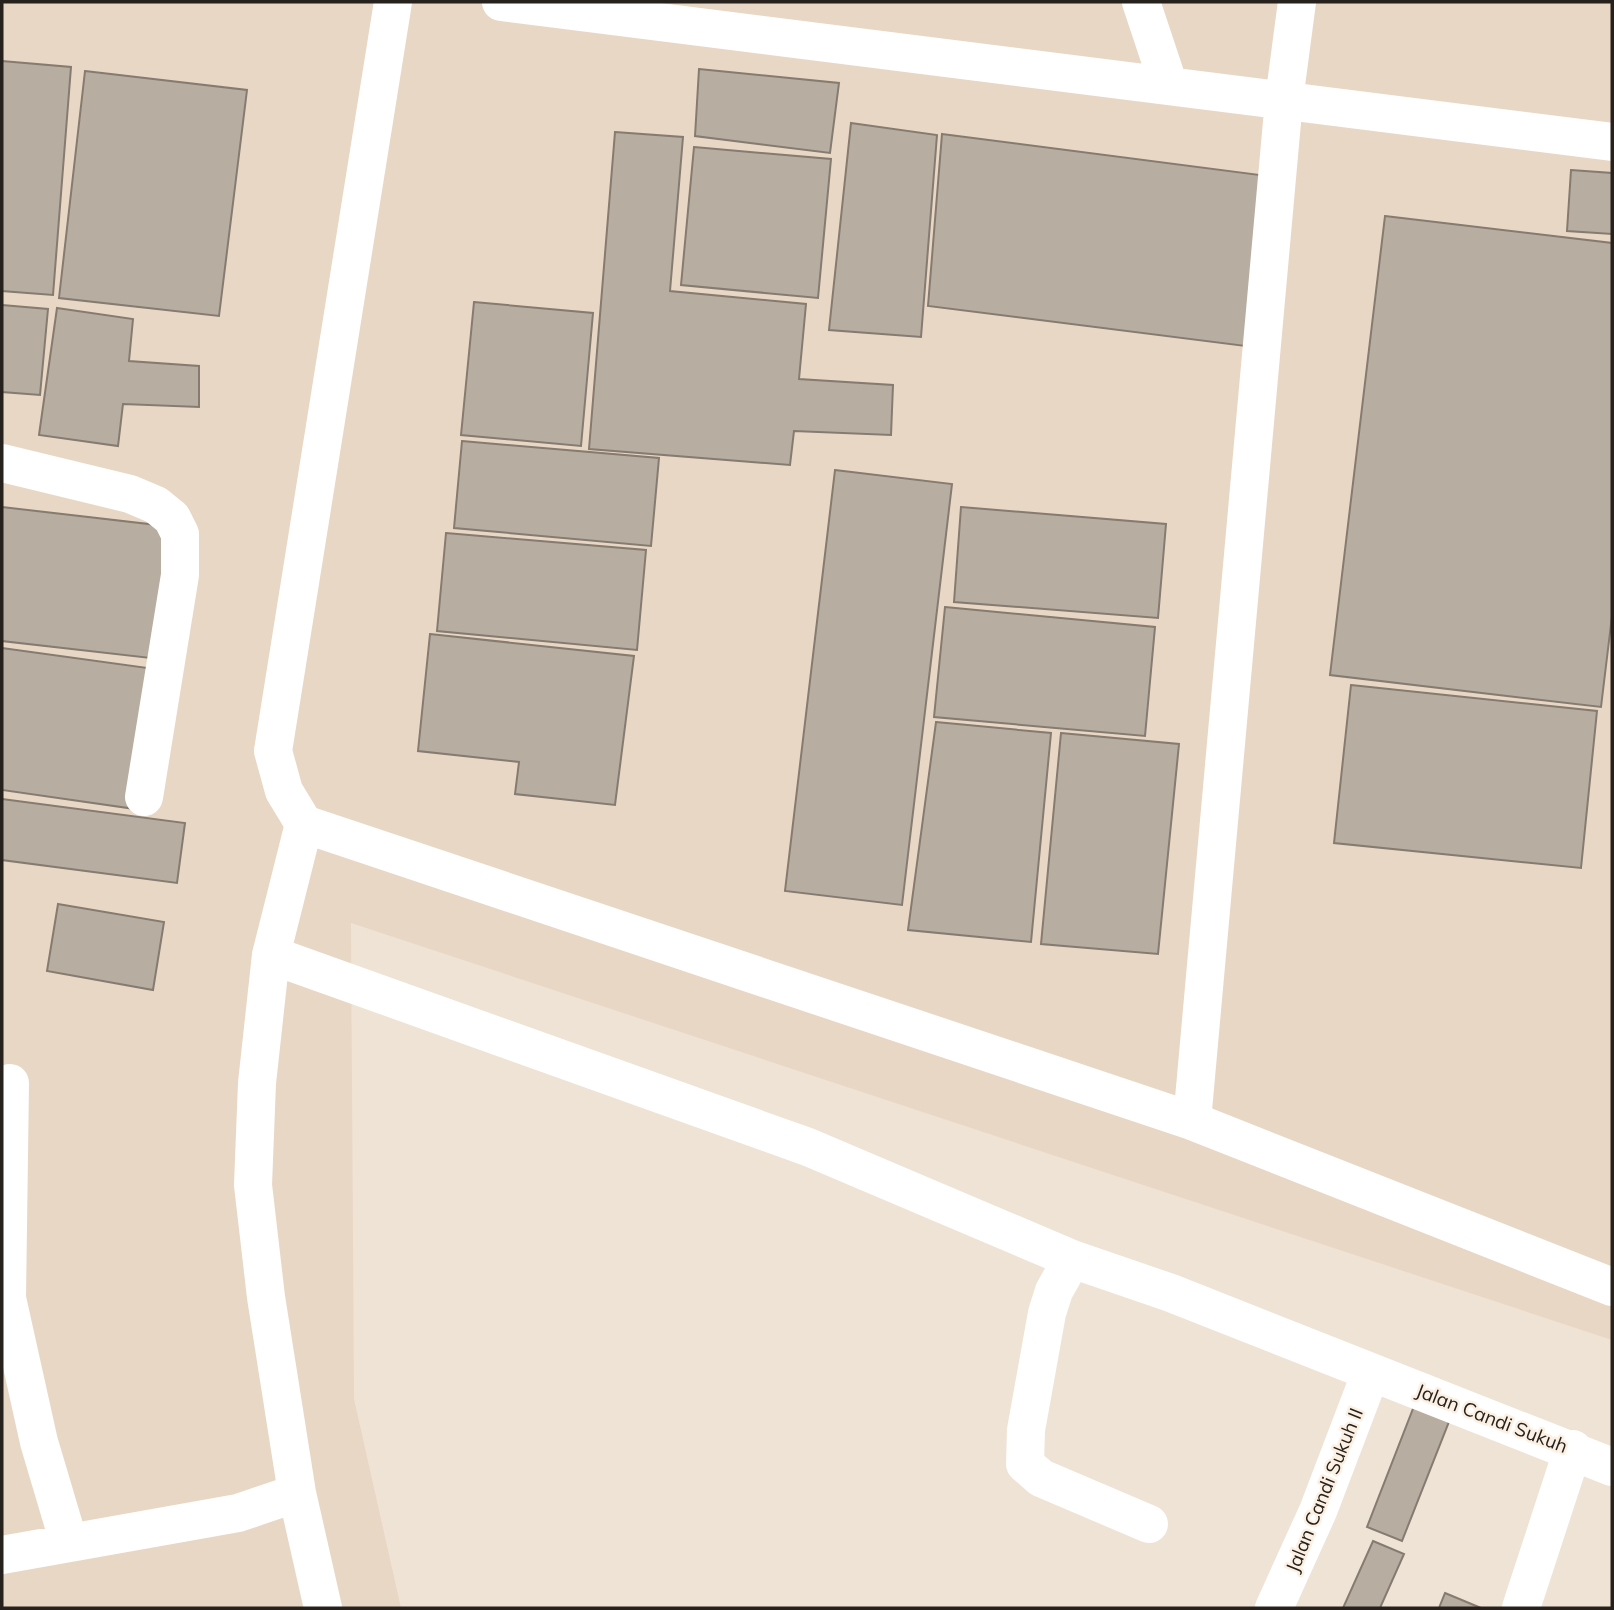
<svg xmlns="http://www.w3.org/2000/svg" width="1614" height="1610" font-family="Mulish,sans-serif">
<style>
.built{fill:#e9d7c5}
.building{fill:#b8ada1;stroke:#867b70;stroke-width:2}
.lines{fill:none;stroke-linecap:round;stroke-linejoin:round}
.minor{stroke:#fff;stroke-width:38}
.labels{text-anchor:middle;stroke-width:5;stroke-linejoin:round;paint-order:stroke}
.street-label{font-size:19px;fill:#26211d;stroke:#fcf0e3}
</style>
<rect width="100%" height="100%" fill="#efe3d6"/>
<path class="built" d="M2,2h1610v1338l-1261,-417 3,476 47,209h-399z"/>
<path class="building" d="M2,61l69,6 -18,228 -51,-4z
M699,69l140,14 -9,70 -135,-17z
M85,71l162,19 -28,226 -160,-18z
M851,123l86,12 -16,202 -92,-7z
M615,132l68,5 -13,154 136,13 -7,75 94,6 -2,50 -97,-4 -4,34 -201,-16z
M942,134l318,41 -15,171 -317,-40z
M694,147l137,12 -13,139 -137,-13z
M1571,170l41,3v61l-45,-3z
M1385,216l227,27v373l-11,91 -271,-32z
M474,302l119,11 -12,133 -120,-11z
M2,305l46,4 -8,86 -38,-3z
M57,308l76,11 -4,42 70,5v41l-76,-3 -5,42 -79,-11z
M462,441l197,17 -8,88 -197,-18z
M835,470l117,14 -50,421 -117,-14z
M2,507l172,20 -15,132 -157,-18z
M961,507l205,17 -8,94 -204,-16z
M446,533l200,17 -9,100 -200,-19z
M945,607l210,20 -10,109 -211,-19z
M430,634l204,22 -19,149 -100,-11 4,-32 -101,-11z
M2,648l153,21 -20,140 -133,-19z
M1351,685l246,26 -16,157 -247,-25z
M936,722l115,11 -20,209 -123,-12z
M1061,733l118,11 -21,210 -117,-10z
M2,799l183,24 -8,60 -175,-23z
M58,904l106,18 -11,68 -106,-19z
M1416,1401l36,13 -50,127 -35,-14z
M1373,1541l31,13 -24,54h-37z
M1445,1593l36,15h-42z"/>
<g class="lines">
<path class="minor" d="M393,2l-120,749 11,40 20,33 888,297 92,-1021 13,-98
M501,2l1111,140
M1141,2l28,84
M2,463l128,31 26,11 16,13 8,16v41l-36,222
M271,955l537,192 264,112
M10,1083l-3,215 32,144 30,101
M1192,1121l420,166
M297,1493l26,115
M1149,1524l-108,-46 -16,-14 1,-34 21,-117 7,-22 18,-32 99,34 441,174
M2,1555l236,-42 59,-20 -31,-196 -13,-112 4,-102 14,-128 33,-131
M1274,1608l44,-97 53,-139
M1521,1608l52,-159"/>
</g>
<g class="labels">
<g class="street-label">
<text transform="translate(1492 1418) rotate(21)" y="7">Jalan Candi Sukuh</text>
<text transform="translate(1324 1490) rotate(-68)" y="7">Jalan Candi Sukuh II</text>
</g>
</g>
<rect width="1614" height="1610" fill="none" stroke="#26211d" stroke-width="7"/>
</svg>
